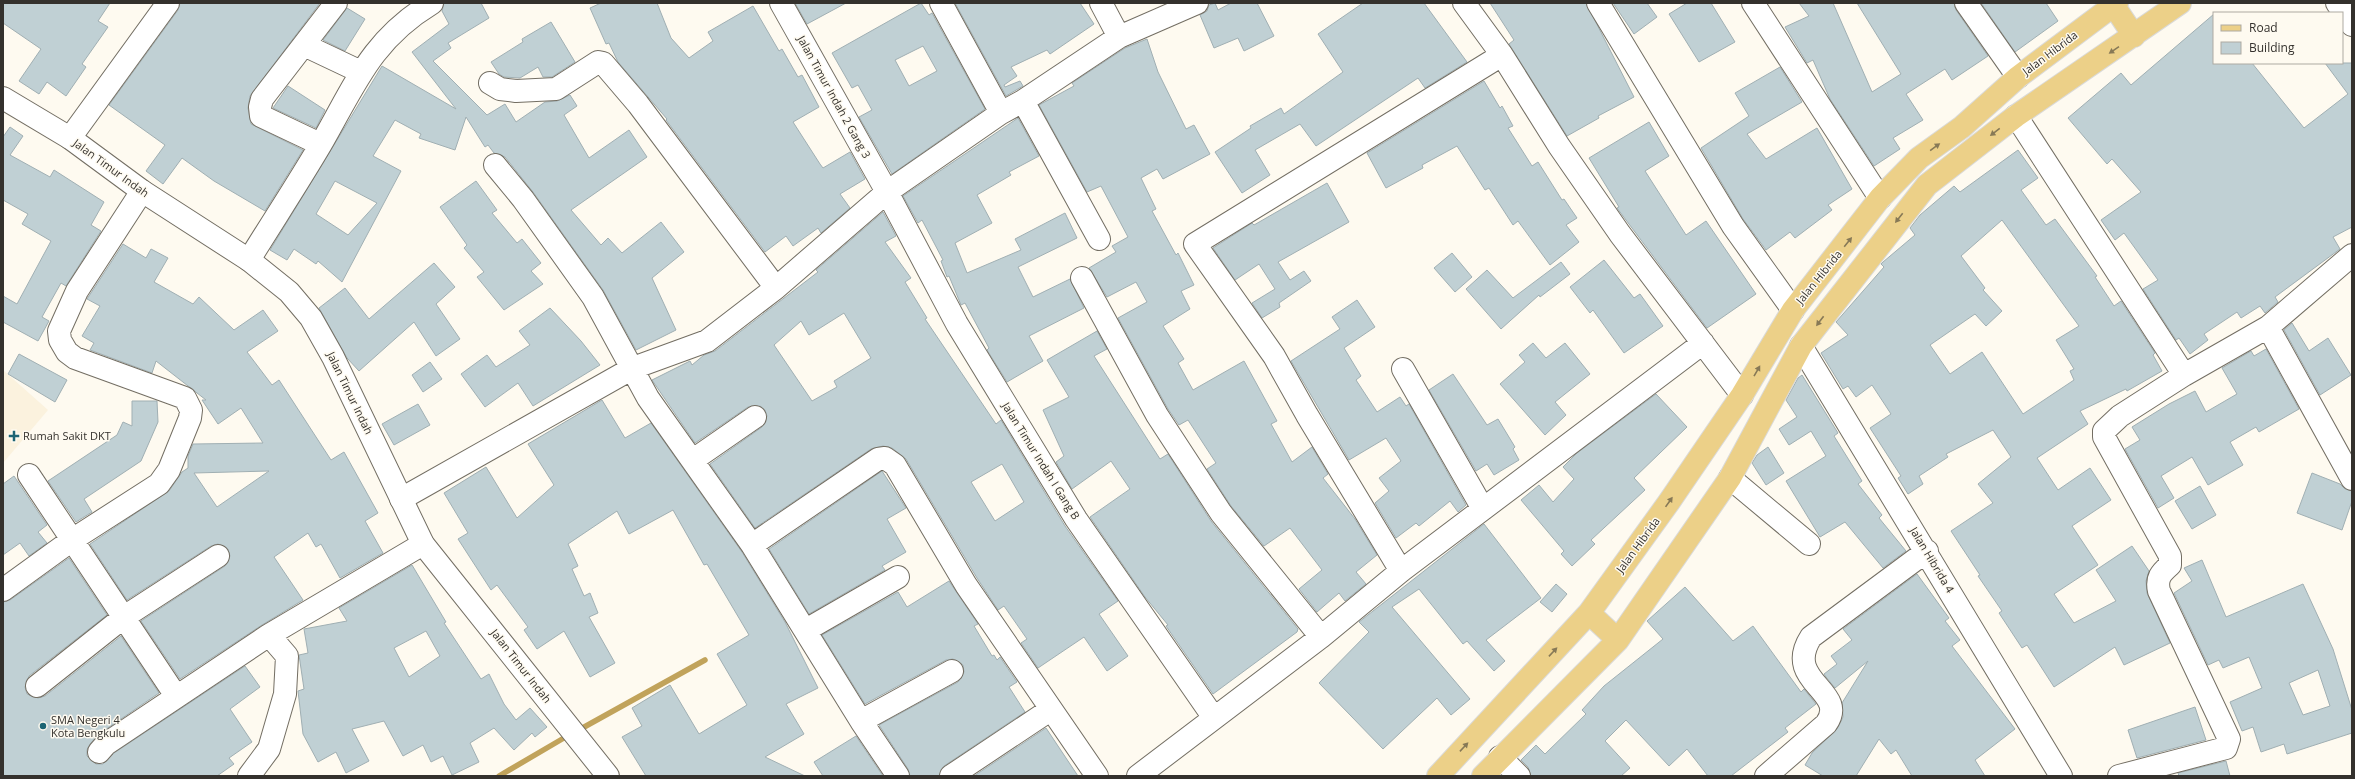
<svg xmlns="http://www.w3.org/2000/svg" width="2355" height="779" font-family="'Open Sans',sans-serif">
<style>
.built{fill:#fbf2de}
.lines{fill:none;stroke-linecap:round;stroke-linejoin:round}
.stream{stroke:#c1a35b;stroke-width:5.5}
.building{fill:#c0d0d4;stroke:#a0afb3;fill-rule:evenodd}
.minor-casing{stroke:#736e63;stroke-width:24}
.tertiary-casing{stroke:#736e63;stroke-width:24}
.primary-casing{stroke:#dadad9;stroke-width:24}
.minor{stroke:#fff;stroke-width:22}
.tertiary{stroke:#fff;stroke-width:22}
.primary{stroke:#ecd088;stroke-width:22}
.oneway{fill:#877956}
.poi-dot{fill:#1d6574;stroke:#fefaf0;stroke-width:1.5}
.labels{text-anchor:middle;stroke-width:3;stroke-linejoin:round;paint-order:stroke}
.street-label{font-size:11px;fill:#34312d;stroke:#fefaf0}
.poi-label{font-size:11px;fill:#34312d;stroke:#fefaf0;text-anchor:start}
</style>
<rect width="100%" height="100%" fill="#fefaf0"/>
<path class="built" d="M3,370l45,40 -45,53z"/>
<g class="lines">
<path class="stream" d="M577,731l128,-71
M499,776l70,-41"/>
</g>
<path class="building" d="M3,3h107l-12,18 10,6 -26,37 4,3 -20,29 -19,-14 -8,12 -20,-13 22,-32 -38,-26z
M180,3h140l-70,93 -2,12 3,16 52,26 -38,61 -51,-30 -32,-23 -19,26 -17,-13 19,-26 -56,-40 69,-95z
M444,3h37l8,15 -41,25 3,5 -18,13 54,54 18,-11 11,18 29,-20 12,-1 13,-6 7,11 -13,9 25,43 40,-28 18,27 -76,53 30,35 7,-7 14,15 39,-31 23,30 -32,26 24,52 -40,20 -33,-60 -70,-98 -28,-35 -11,-4 -6,-8 -3,2 -19,-30 -11,33 -36,-12 2,-4 -26,-14 -22,36 28,15 -59,111 -24,-21 -2,3 -22,-15 -7,11 -17,-10 112,-184 74,43 -44,-57 37,-28 -7,-13zM335,181l42,22 -29,32 -32,-21z
M601,3h56l14,35 18,20 24,-17 -5,-9 45,-26 26,45 3,-2 16,28 4,-2 17,32 -26,15 27,42 3,4 27,-16 15,27 -25,15 10,14 -29,25 -3,-5 -25,18 -7,-10 -21,16 -99,-132 1,-1 -49,-57 -9,-19 -3,1 -16,-36z
M795,3h51l-39,21z
M921,3l8,12 3,-2 53,96 -93,65 -33,-57 13,-7 -14,-25 -6,3 -20,-35zM923,46l14,25 -28,15 -14,-26z
M955,3h125l14,21 -44,30 -3,-4 -36,17 6,9 -13,9 1,2 15,-6 3,5 -17,10z
M1215,3l3,7 13,-7h26l17,33 -30,15 -6,-13 -24,10 -14,-33 7,-4 2,-6z
M1363,3h61l43,59 -42,26 -7,-10 -102,68 -16,-22 -45,26 15,25 -28,18 -27,-41 36,-24 -1,-2 31,-18 3,6 59,-42 -25,-38z
M1490,3h96l48,94 -36,19 1,2 -32,18 -58,-92 5,-4z
M1613,3h34l10,14 -23,17z
M1687,3h24l24,39 -36,20 -30,-48z
M1799,3h34l39,89 29,-18 -44,-71h97l2,7 32,46 -36,24 -7,-11 -39,25 17,26 -30,18 7,11 -26,17 -44,-67 -17,-39 -6,3 -22,-36 24,-11z
M1981,3h65l12,18 -43,31z
M347,8l18,11 -20,32 -22,-11z
M2214,14v49h38l52,65 44,-34 -23,-31h27v164l-19,10 7,12 -65,48 3,5 -13,11 -5,-7 -19,12 -4,-6 -33,22 4,6 -18,14 -11,-16 -3,2 -33,-51 15,-9 -34,-47 -9,7 -14,-20 40,-28 -29,-33 -5,5 -39,-46 53,-45 10,12z
M551,22l24,40 -23,15h-9l-5,-10 -18,11 -16,-1 -5,-3 -8,-12 32,-20 -1,-3z
M1147,39l11,33 28,57 8,-4 16,29 -47,25 -6,-10 -16,9 15,31 -4,2 24,44 2,-2 16,32 -13,6 9,18 -27,17 21,33 -6,4 15,27 51,-29 33,60 -6,3 21,38 20,-15 16,27 -5,4 32,41 22,36 -21,17 10,12 -21,17 -6,-8 -22,19 -18,-23 23,-19 -32,-42 -26,18 -33,-40 -24,-37 9,-6 -28,-43 -9,5 -11,-16 -50,-91 29,-16 -11,-20 -29,15 -18,-29 27,-16 -4,-6 16,-9 -27,-51 -14,6 -48,-87 35,-19 -2,-3 53,-35z
M1780,67l22,35 -55,32 19,25 51,-31 35,61 -24,16 4,5 -37,28 -5,-6 -24,18 -23,-31 -42,-71 48,-32 -14,-23z
M1484,81l16,27 2,-2 11,20 -5,2 24,38 6,-4 24,38 2,-1 13,19 -11,7 13,17 -29,23 -32,-44 -5,4 -24,-37 -4,2 -28,-44 -35,19 1,3 -37,20 -19,-35z
M288,86l37,24 -9,18 -43,-20z
M1018,118l21,38 -30,16 2,3 -34,20 15,28 -37,20 12,30 54,-23 -6,-11 50,-26 12,25 -59,29 15,30 37,-18 14,29 -55,28 14,25 -36,21 -20,-32 2,-2 -24,-45 -4,2 -12,-29 -2,1 -6,-16 2,-1 -21,-40 -4,3 -15,-27z
M1649,122l20,34 -24,15 41,64 20,-14 50,73 -49,34 -90,-120 2,-1 -30,-49z
M10,127l13,9 -13,19 40,22 4,-7 50,32 -13,23 10,6 -35,55 -5,-3 -19,34 7,4 -11,20 -35,-19v-26l14,8 34,-63 -29,-17 6,-10 -25,-14v-63z
M2018,150l20,28 -17,12 25,35 9,-6 42,57 -2,1 19,29 7,-5 34,52 -2,2 9,16 -35,20 -1,-2 -46,22 8,13 -51,34 21,32 32,-22 21,32 -39,26 26,39 -44,29 20,29 42,-22 -20,-31 36,-24 17,25 -3,10 1,12 23,50 -46,22 -9,-18 -61,40 -27,-42 -5,3 -23,-35 3,-2 -24,-35 2,-1 -29,-44 42,-28 -15,-19 33,-27 -18,-27 -47,24 2,3 -29,19 4,8 -15,10 -10,-16 3,-2 -31,-48 21,-14 -19,-29 -16,12 -8,-11 -5,3 -22,-36 27,-18 -12,-13 48,-55 -3,-3 2,-2 32,-27 -5,-7 10,-13 34,-29 6,6zM2002,220l77,106 -23,14 18,29 -4,2 4,9 -51,34 -41,-62 -32,22 -20,-29 45,-31 11,12 16,-15 -19,-21 2,-2 -24,-32z
M476,181l21,29 -5,3 25,30 5,-4 19,24 -10,8 12,13 -39,26 -27,-33 7,-5 -20,-24 3,-3 -27,-38z
M1327,183l22,39 -71,40 12,18 14,-9 7,10 -32,22 1,4 -18,11 -10,-15 23,-14 -16,-25 -24,16 -22,-32 39,-25 2,2z
M883,212l13,24 -11,6 26,36 -6,4 22,36 -2,1 71,105 5,-4 64,106 53,75 -19,13 29,42 -21,15 -23,-34 -46,31 -17,-25 6,-4 -23,-33 -6,4 -21,-32 -71,-119 -14,-11 -9,-2 -12,3 -116,79 -45,-64 52,-37 5,-11 -2,-6 -5,-4 -12,1 -53,36 -43,-63 38,-19 2,4 12,-10 11,-4 103,-79 -2,-2zM844,313l27,45 -37,23 3,6 -25,14 -38,-56 27,-24 8,14zM1002,464l22,38 -29,19 -24,-39z
M123,244l23,14 5,-9 17,9 -14,24 39,22 6,-7 35,33 29,-20 15,21 -31,21 25,33 7,-5 52,80 13,-8 34,61 -13,8 18,32 -43,25 -19,-34 -5,3 -8,-14 -34,24 29,43 -41,25 -82,54 -39,-58 84,-55 5,-10 -2,-7 -10,-5 -7,2 -84,54 -37,-56 79,-53 13,-19 6,-4v-12l5,-12 70,-1 -22,-35 -23,16 -16,-24h4l-50,-39 -4,12 -62,-23 4,-7 -12,-7 18,-30 -13,-7zM269,471l-52,36 -23,-34z
M1452,253l20,24 -17,15 -21,-24z
M1604,260l30,38 6,-4 23,32 -39,27 -31,-43 -3,3 -20,-26z
M1561,262l9,12 -30,23 -1,-2 -38,34 -35,-40 21,-19 26,28z
M434,263l21,24 -19,17 24,35 -24,17 -22,-34 -55,49 -12,-13 -28,-50 26,-20 24,31z
M1357,300l18,27 -31,21 17,28 -5,4 21,32 23,-15 6,9 3,-2 57,101 -8,7 -8,-11 -31,25 -3,-3 -20,15 -21,-35 14,-12 -10,-13 22,-17 -15,-23 -37,22 -58,-99 49,-32 -8,-12z
M550,308l31,33 19,24 -67,41 -15,-23 -33,24 -24,-33 26,-19 9,12 34,-22 -11,-14z
M2292,323l17,28 19,-13 23,37 -31,20 -36,-65z
M1097,331l10,18 -13,7 66,103 8,-5 43,67 87,108 -1,3 -84,62 -47,-68 2,-1 -23,-28 -55,-80 40,-28 -19,-28 -39,28 -16,-27 8,-6 -21,-46 26,-13 -22,-37z
M1533,343l13,15 19,-15 25,31 -35,28 11,13 -21,20 -45,-51 25,-22 -6,-7z
M2266,349l33,60 -40,23 -3,-5 -26,15 13,23 -35,20 -16,-28 -31,19 13,22 -16,10 -33,-59 15,-9 -8,-13 37,-23 26,-13 11,21 31,-18 -15,-26 29,-17 3,5z
M19,354l48,26 -12,22 -47,-28z
M430,362l12,17 -19,13 -11,-17z
M1453,374l34,51 11,-6 17,28 -2,2 6,11 -25,15 -7,-11 -11,7 -47,-81z
M1802,375l36,58 -4,3 28,45 -4,3 24,31 -3,3 27,33 -23,17 -38,-46 -25,15 -34,-56 40,-25 -15,-25 -22,14 -10,-16 18,-12 -11,-17 12,-22z
M1656,394l31,33 -53,51 11,12 -54,50 4,4 -23,22 -11,-12 3,-3 -43,-51 18,-15 14,17 21,-23 -11,-12 14,-14z
M602,400l23,38 26,-15 91,129 43,70 33,66 -32,16 18,30 -39,23 40,19h-159l-24,-39 20,-11 -10,-18 38,-23 29,49 48,-29 -30,-51 32,-19 -42,-71 -3,1 -31,-55 -44,24 -12,-23 -49,33 10,22 -6,3 12,27 6,-3 8,20 -9,4 26,46 -25,14 -26,-46 -27,18 -13,-19 4,-3 -31,-42 -6,5 -33,-51 10,-6 -24,-40 42,-26 31,51 37,-33 -26,-41z
M132,401h25l1,21 -17,39 -57,38 8,13 -16,10 -28,-41 69,-46 6,-13 9,4z
M418,404l12,21 -36,20 -12,-21z
M1768,447l16,26 -18,12 -14,-22 5,-8z
M882,471l24,37 -19,11 19,33 -24,14 3,4 -76,44 -40,-65z
M2312,473l28,11 5,5 7,2v10l-10,29 -45,-17z
M14,476l33,49 -9,7 9,11 -18,13 -9,-13 -17,12v-71z
M2200,486l16,29 -24,14 -17,-28z
M1484,524l57,74 -55,42 19,21 -11,10 -27,-30 -4,3 -44,-55 -27,18 78,92 -19,16 -14,-17 -54,51 -64,-66 50,-51 -10,-10z
M69,558l38,57 -78,61 -4,11 2,7 11,4 7,-2 76,-60 38,57 -60,41 -9,10 -3,6v6l9,8h7l11,-11 131,-87 15,21 -30,22 22,33 -23,16 5,6 -17,12h-214v-174l7,-2z
M2202,560l24,57 77,-33 30,65 19,61v23l-65,21 -3,-10 -23,8 -8,-25 -11,4 -12,-29 32,-14 -13,-31 -26,11 -4,-8 -11,5 -34,-72 18,-12 -8,-13zM2318,670l12,36 -27,9 -14,-32z
M412,565l34,57 -2,1 37,56 8,-5 15,30 12,16 14,-12 17,19 -12,10 -3,-4 -18,17 -20,-22 -24,15 9,19 -27,13 -9,-19 -12,6 -8,-17 -20,11 -19,-35 -32,8 17,32 -23,12 -10,-21 -18,10 -15,-28 -5,-43 6,-2 -5,-34 9,-2 -4,-24 43,-8 -8,-13zM426,631l14,25 -31,21 -15,-29z
M1917,574l32,44 -4,3 15,19 -8,6 63,83 -40,31 10,16h-73l-16,-26 -5,4 -12,-15 -23,37h-33l-18,-11 7,-12 25,-24 6,-12 -1,-14 26,-42 -33,27 -9,-11 -2,-3 13,-10 -6,-8 21,-16 -9,-11z
M949,581l29,43 -4,2 18,30 2,-1 3,5 3,-3 17,25 -8,5 16,25 -81,54 -5,10h-29l-2,-7 -29,-44 79,-43 6,-10 -1,-7 -10,-6 -7,1 -81,44 -43,-69 76,-43 9,15z
M1556,584l11,10 -15,18 -12,-10z
M1685,587l48,54 20,-15 48,66 3,-3 12,15 -31,24 3,4 -57,44h-23l-21,-27 -18,17 -43,-46 -21,21 25,27 -9,8h-90l-3,-9 -7,-7 15,-15 9,9 41,-40 -4,-4 22,-24 59,-47 -16,-18z
M2195,707l11,33 -69,18 -9,-28z
M1046,728l32,48h-104z
M856,736l27,40h-60l-9,-14z
M2226,761l4,15h-51l-1,-3z"/>
<g class="lines">
<g class="minor-casing">
<path id="minor" d="M781,3l106,189 70,132 119,195 138,199
M941,3l60,110
M1101,3l18,34
M1464,3l38,52 57,91 61,88 122,161
M1598,3l135,223 60,84
M1753,3l127,195
M1966,3l52,74
M2337,3l15,22
M304,45l57,27
M490,83l10,6 16,2 40,-2 42,-27 5,1 35,41 138,184
M1023,101l76,138
M2016,116l168,259
M70,138l98,-135
M320,144l-59,-28 -1,-9 2,-8 74,-96
M495,165l28,34 70,98 55,101 104,147 109,176 37,55
M249,260c24,-39 49,-77 72,-116 34,-59 50,-104 111,-141
M1082,278l75,137 64,98 100,124
M2268,327l84,152
M1801,346l260,430
M1403,369l80,140
M693,460l62,-43
M29,475l147,221
M1730,478l79,66
M401,499l232,-131 74,-27 69,-53 111,-96 114,-79 22,-12 96,-64 78,-34
M752,545l126,-86 7,-1 10,7 71,120 131,191
M1401,571l-94,-156 -33,-59 -79,-112 307,-189
M3,590l69,-50 87,-56 10,-14 21,-52 1,-8 -6,-12 -110,-40 -8,-6 -7,-12 -1,-9 18,-40 65,-100
M806,630l92,-53
M37,686l87,-69 94,-61
M861,721l91,-50
M99,752l7,-8 163,-109 154,-91
M1500,757l19,19
M249,776l20,-27 16,-55 2,-38 -18,-21
M951,776l99,-66
M1138,776l183,-139 80,-66 302,-228
M1766,776l60,-52c24,-33 -44,-42 -15,-87l116,-86
M2119,776l107,-28 3,-9 -70,-148c-3,-13 2,-18 11,-26v-9l-66,-119v-6l16,-15 64,-41 84,-48 84,-72"/>
</g>
<g class="tertiary-casing">
<path id="tertiary" d="M3,98l67,40 72,53 107,69 40,32 22,26 22,39 90,187 185,232"/>
</g>
<g class="primary-casing">
<path id="primary" d="M2114,6l20,30
M1589,613l29,27
M1438,776l151,-163 80,-111 73,-107 51,-85 87,-112 39,-40 43,-31 56,-50 99,-74
M1483,776l135,-136 112,-162 71,-132 126,-161 89,-69 164,-113"/>
</g>
<use href="#minor" class="minor"/>
<use href="#tertiary" class="tertiary"/>
<use href="#primary" class="primary"/>
</g>
<defs><path id="oneway-solid" d="M-6-.8H1V-3.2L6.5 0L1 3.2V.8H-6Z"/></defs>
<g class="oneway">
<use href="#oneway-solid" transform="translate(2114 50) rotate(146)"/>
<use href="#oneway-solid" transform="translate(1995 132) rotate(142)"/>
<use href="#oneway-solid" transform="translate(1935 147) rotate(-36)"/>
<use href="#oneway-solid" transform="translate(1899 218) rotate(128)"/>
<use href="#oneway-solid" transform="translate(1848 242) rotate(-51)"/>
<use href="#oneway-solid" transform="translate(1820 321) rotate(127)"/>
<use href="#oneway-solid" transform="translate(1757 371) rotate(-60)"/>
<use href="#oneway-solid" transform="translate(1669 502) rotate(-55)"/>
<use href="#oneway-solid" transform="translate(1553 652) rotate(-47)"/>
<use href="#oneway-solid" transform="translate(1464 747) rotate(-47)"/>
</g>
<g class="poi-dot">
<path d="M12 430h4v4h4v4h-4v4h-4v-4h-4v-4h4z"/>
<circle cx="43" cy="726" r="4"/>
</g>
<g class="labels">
<g class="street-label">
<text transform="translate(2050 53) rotate(-37)" y="4">Jalan Hibrida</text>
<text transform="translate(834 97) rotate(61)" y="4">Jalan Timur Indah 2 Gang 3</text>
<text transform="translate(111 168) rotate(36)" y="4">Jalan Timur Indah</text>
<text transform="translate(1819 277) rotate(-51)" y="4">Jalan Hibrida</text>
<text transform="translate(350 393) rotate(64)" y="4">Jalan Timur Indah</text>
<text transform="translate(1041 461) rotate(58)" y="4">Jalan Timur Indah I Gang B</text>
<text transform="translate(1638 545) rotate(-54)" y="4">Jalan Hibrida</text>
<text transform="translate(1932 560) rotate(59)" y="4">Jalan Hibrida 4</text>
<text transform="translate(521 666) rotate(52)" y="4">Jalan Timur Indah</text>
</g>
<g class="poi-label">
<text x="23" y="440">Rumah Sakit DKT</text>
<text x="51" y="724">SMA Negeri 4<tspan x="51" dy="13">Kota Bengkulu</tspan></text>
</g>
</g>
<rect width="2355" height="779" fill="none" stroke="#34312d" stroke-width="8"/>
<rect x="2213" y="12" width="130" height="52" fill="#fefaf0" stroke="#adaaa2"/>
<rect x="2221" y="25" width="20" height="6" fill="#ecd088" stroke="#adaaa2"/>
<text x="2249" y="32" font-size="12" fill="#34312d">Road</text>
<rect x="2221" y="42" width="20" height="12" fill="#c0d0d4" stroke="#adaaa2"/>
<text x="2249" y="52" font-size="12" fill="#34312d">Building</text>
</svg>
